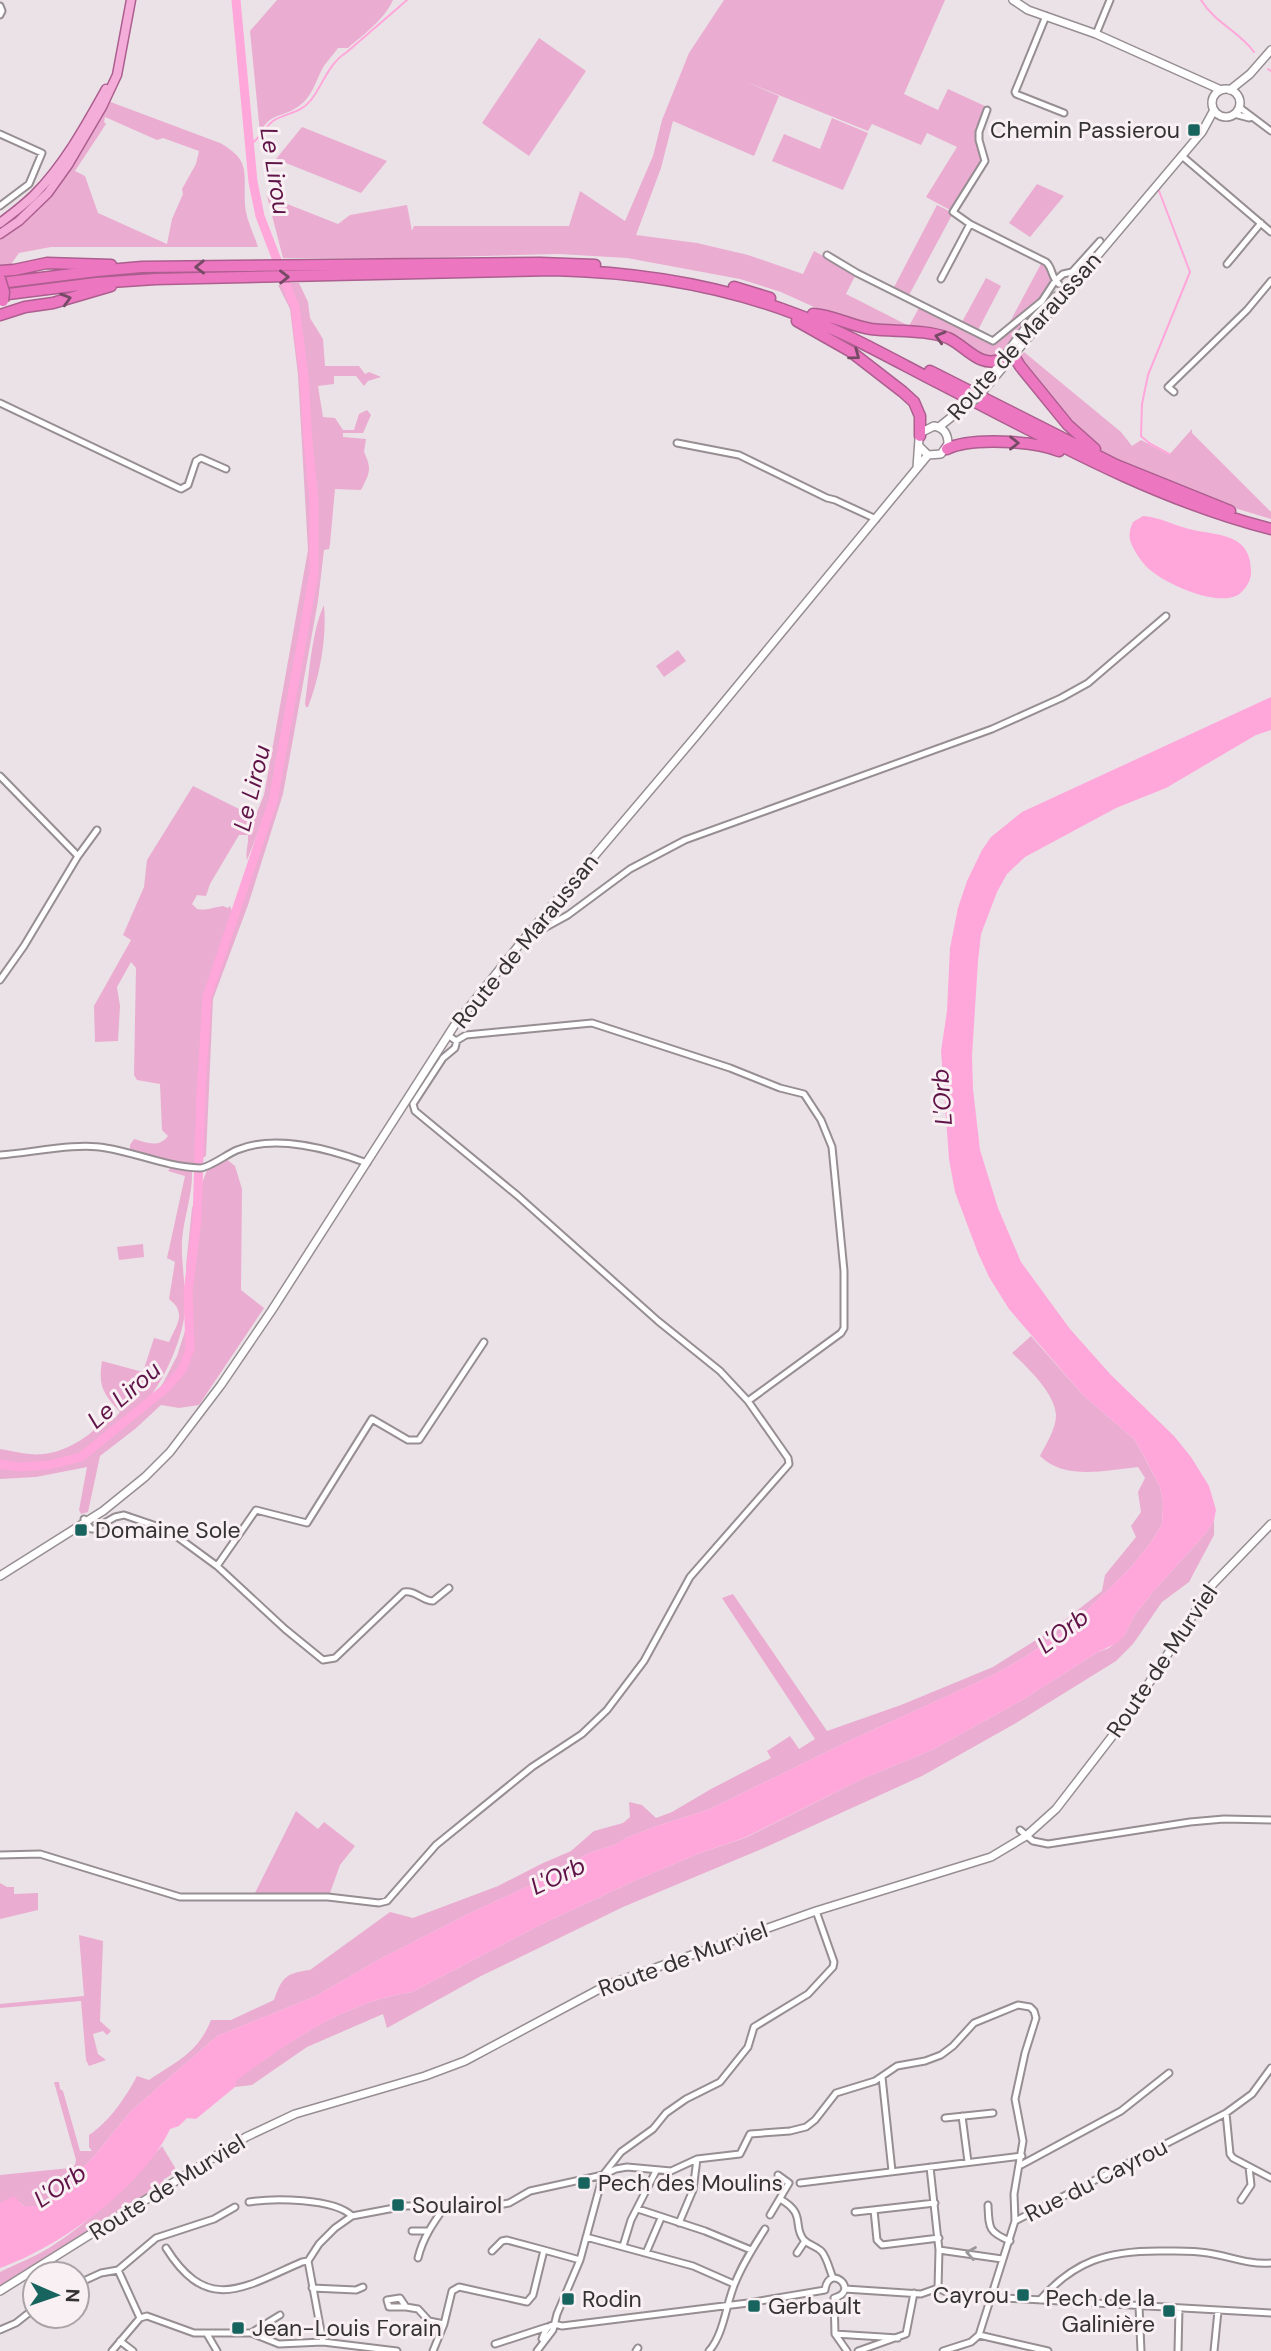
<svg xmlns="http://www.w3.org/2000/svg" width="1271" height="2351" font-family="'DM Sans',sans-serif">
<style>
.green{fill:#eaacd0;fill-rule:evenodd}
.water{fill:#ffa6da}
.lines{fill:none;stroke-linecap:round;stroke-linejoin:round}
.stream{stroke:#ffa6da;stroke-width:2}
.river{stroke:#ffa6da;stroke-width:9}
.street-casing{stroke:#968e92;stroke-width:9}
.secondary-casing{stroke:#968e92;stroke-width:10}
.primary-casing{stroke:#ac5e8f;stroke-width:11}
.highway-casing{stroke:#ac5e8f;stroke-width:13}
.street{stroke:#fff;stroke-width:5}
.secondary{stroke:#fff;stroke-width:7}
.primary{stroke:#f4add9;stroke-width:8}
.highway{stroke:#ec76c0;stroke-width:10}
.secondary-bridge-casing{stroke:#968e92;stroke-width:10;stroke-linecap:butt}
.highway-bridge-casing{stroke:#ac5e8f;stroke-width:13;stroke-linecap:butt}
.secondary-bridge{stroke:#fff;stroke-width:7}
.highway-bridge{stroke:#ec76c0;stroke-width:10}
.oneway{stroke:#754a65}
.oneway2{stroke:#9a989a}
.poi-dot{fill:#17645f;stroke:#f9f0f4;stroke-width:2.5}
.labels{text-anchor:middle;stroke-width:6;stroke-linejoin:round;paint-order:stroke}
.poi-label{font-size:23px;fill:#353234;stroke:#f9f0f4;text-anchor:start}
.street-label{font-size:23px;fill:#353234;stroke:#f9f0f4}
.water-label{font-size:24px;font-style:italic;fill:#5f1347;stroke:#f9f0f4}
</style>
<rect width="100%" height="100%" fill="#ebe2e7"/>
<path class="green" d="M277,0h116c-9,20 -29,34 -45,48h-10c-4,6 -10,12 -14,18 -9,15 -11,32 -28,42 -16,10 -26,5 -36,25l-10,-102z
M724,0h221l-41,94 34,16 10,-21 39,18 -12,29 9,23 -34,51 -24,-13 31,-50 -30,-14 -6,12 -49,-21 -4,7 -124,-50 35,15 -25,60 -81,-35 -12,47 -25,67 61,8 51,12 55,19 11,-23 42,23 -10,20 63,32 11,-20 75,36 52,-41 -44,52 -12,4 -10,-2 -16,-11 -99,-18 -32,-10 -53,-24 -41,-13 -113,-21 -68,-4 -151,4h-125l-16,-62 71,28 12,-9 57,-10 5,26 2,-5h155l11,-35 45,30 28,-65 9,-36 27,-67z
M539,38l47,33 -57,85 -47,-33z
M108,101l112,42c32,18 23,30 25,62 1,14 9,29 13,42h-207l-32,6 -19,27v-44l33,-25zM105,117l52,23 6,-2 36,13 -3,13 -14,25 1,5 -11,25 -5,25 -69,-31 -13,-37 -10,-5 31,-47 -2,-2z
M832,118l36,15 -25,57 -71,-29 12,-27 36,15z
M302,127l85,34 -26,32 -85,-34z
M1037,184l27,12 -34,41 -21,-14z
M937,205l16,8 -45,84 -15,-8z
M1042,262l5,3c1,6 4,11 3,17 -3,21 -31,37 -46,51z
M986,278l15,8 -23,44 -16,-8z
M288,283h11l9,19 2,16 13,21 2,27h34l6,8 4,-2 12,5 -13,4 -4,5 -8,-10h-22v8l-16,2 5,31 12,1 8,12h11l5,-16 8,-4 4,5 -8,18h-20v4l23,2 -2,13c8,17 6,20 -3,38l-26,-1 -5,55 -1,5 -5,1 -6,51 -35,193 -35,111 -35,94 -7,157 -5,3 2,-66 7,-96 38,-126 27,-73 39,-217 1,-82 -9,-131 -9,-61z
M278,285h7l9,23 8,68 4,70 6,55 -1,81 -40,218 -24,60c-2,-9 2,-16 1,-25h-9l-29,49 -4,12 -9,-1 -5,9 5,5c11,2 16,-2 26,-3l5,2 2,-2 2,5 -27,86 -8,162 -2,5 -15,-1 -50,-12v-6l4,-6c13,4 25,9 34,-3l-6,-6 -2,-46 -23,-4 -3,-5 2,-107 -5,-6 -14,25 3,19 -2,35 -23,1 -1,-36 37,-66 -8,-5 21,-48 3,-27 46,-74 62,31 9,-22 44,-245 -10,-175 -8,-66z
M1024,352l97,80 11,14 9,-6 28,15 23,-26v4l79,79v7l-53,-16 -66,-27 -49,-24 -16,-11 -69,-82z
M324,605c3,32 -4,71 -16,102h-2l-1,-3c4,-28 7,-75 19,-99z
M678,650l8,11 -22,16 -8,-11z
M225,1158l10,8 7,23 -1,101 23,18 -65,97 -20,3 -18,-3 -26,24 -35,27 -12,56 -7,2 -2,-4 8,-43 -51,10 -36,2v-30c13,2 30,7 44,5 25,-3 50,-20 64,-39l7,3 5,-6c-17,-19 -22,-26 -18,-51l41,11 11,-34 15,4c8,-18 18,-29 0,-43l6,-37 -8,-4 18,-82 -17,-5 3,-4 21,3c1,24 -8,46 -10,70 -1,23 4,46 3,69 -1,27 -20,69 -36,89l-65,57 65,-52 14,-20 14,-27 14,-44 -5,-46 6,-58 16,-40z
M143,1244l1,13 -25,3 -2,-13z
M1031,1336l52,59 52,45 25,47 3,15 -1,22 -10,17 -20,25 -62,61 -50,33 -27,15 -142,65 -141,69 -53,17 -29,11 -14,8 -25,8 -52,29 -69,32 -90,46 -62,36 -99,40 -87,76 -35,43 -41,43 -15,8h-15l-4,-4 -20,1v-28l70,-7 5,-3 1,-5 -22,-78h5l1,7 3,2 17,60h12l-3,-4v-12c20,-13 37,-38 48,-59l12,4c28,-19 49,-27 62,-60h20l43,-20c8,-23 12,-27 36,-30l80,-58 23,6 85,-32 43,-22 30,-13 23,-20 29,-8 7,-6 -1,-15 13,3 14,13 16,-6 39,-23 60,-31 -4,-7 23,-15 9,13 16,-10 -93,-141 11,-4 94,137 74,-26 92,-38 59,-37 50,-39 3,-16 31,-38 -5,-11 10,-14 -3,-20 7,-14 -7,-11c-31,3 -73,14 -98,-11 6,-12 16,-27 16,-41 -1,-22 -29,-48 -44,-62z
M1214,1520v15l-25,47 -27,20 -29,42 -17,17 -100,62 -94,53 -158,72 -141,59 -142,69 -94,52 -4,-14 -76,33 -55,38 -17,2 1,-7c52,-38 111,-79 176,-88l130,-68 92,-43 66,-28 45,-15 117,-59 70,-29 92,-51 74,-47 11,-4 15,-12 10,-20 19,-24 53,-59z
M296,1811l22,18 6,-7 31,24 -15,19 -10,28 -76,2z
M0,1883l7,4h7v7l24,-1v17l-38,9z
M79,1935l24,6 -3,80 11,10 -4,4 -4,-4 -10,3 5,20 8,6 -17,6 -3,-6 -5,-59 -81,7v-4l84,-8z
M162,2146l15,25 -14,9 2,3 -165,103v-14c16,-8 34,-15 49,-24 43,-27 79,-64 113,-102z"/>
<path class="water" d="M1143,516c17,1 30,9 46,13 28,7 63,3 62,44 0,8 -6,17 -13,22 -22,12 -72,-11 -89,-26 -7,-6 -15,-18 -18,-26 -3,-8 -1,-14 2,-21z
M1271,697v33l-15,5 -90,53 -50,20 -91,49 -18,17 -10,18 -16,42 -3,27 -6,95 1,33 7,61 18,58 23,54 49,67 41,46 63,61 17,21 18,29 7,24 -2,10 -8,13 -53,59 -19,24 -10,20 -7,7 -19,9 -74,47 -92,51 -70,29 -118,59 -44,15 -66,28 -92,43 -130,68c-65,9 -124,50 -175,88l-2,7 -39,32 -9,-1 -8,8 -9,3c-27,58 -110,118 -170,139v-65l14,-7 10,10h15l15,-8 41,-43 35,-43 87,-76 99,-40 62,-36 90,-46 69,-32 52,-29 25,-8 14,-8 29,-11 53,-17 141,-69 142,-65 27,-15 50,-33 62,-61 20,-25 10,-17 1,-22 -3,-15 -13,-25 -12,-22 -52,-45 -74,-86 -20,-32 -11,-24 -23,-61 -6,-33 -8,-108 6,-40 3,-63 8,-40 9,-27 15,-31 9,-13 31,-25z"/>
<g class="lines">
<path class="stream" d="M1201,0c14,23 39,32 53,52
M1268,69l3,2
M250,145c9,-6 15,-18 23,-24 13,-9 26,-6 38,-21 13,-17 17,-36 36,-48l60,-52
M1159,191l31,81 -42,103 -6,29 -1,32 8,7 20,11"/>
<path class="river" d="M0,1464l20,3 29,-2 32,-8 85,-69 16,-18 8,-21 -2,-57 9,-72 4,-128 6,-95 66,-196 41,-228v-73l-6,-58 -4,-66 -9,-69 -35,-91 -7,-34 -17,-182"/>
<g class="street-casing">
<path id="street" d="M0,6l2,5 -2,4
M1046,16l-31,76 1,2 48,19
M1096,34l14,-34
M1239,107l32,24
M987,110l-8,22v8l6,21 -32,51 17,12 76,38c7,6 5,16 13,22
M1234,114l15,4
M0,134l42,19 -13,31 -29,22
M1182,156l89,76
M827,255l30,18 136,68 49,-40 13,-20 8,-7 9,-2 28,-31
M1227,264l34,-41
M941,279l29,-55
M1174,392l-6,-5 79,-77 24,-29
M0,403l181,86 7,-4 8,-24 5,-3 25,11
M677,443l62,12 88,43 8,2 41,19
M0,776l78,80
M526,938l42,-23 62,-46 55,-29 307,-111 69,-31 27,-15 78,-67
M0,980l24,-34 54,-90 19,-26
M448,1035l8,6 10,-6 126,-12 138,45 50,20 24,6 17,26 11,27 12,124v57l-3,5 -93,68
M0,1155c31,-2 77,-13 106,-7 31,5 61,19 94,20 9,0 27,-14 37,-18 38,-16 93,-1 130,13
M84,1519l7,10h3l21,-12 9,-2 44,15 49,36 68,63 38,31 12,-2 69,-66c12,-2 18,9 29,9l16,-13
M217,1566l39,-56 51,13 65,-104 36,21h11l65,-98
M1020,1830l13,11 15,3 142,-22 34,-3 47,1
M0,1855l40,-1 140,43h148l51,6 8,-2 49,-56 96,-78 50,-33 25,-24 37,-49 46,-84 99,-113 -1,-6 -40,-57 -28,-30 -62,-50 -140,-125 -103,-85 -2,-7 30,-46 12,-10 2,-8
M882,2077l10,94
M1226,2113l4,41 3,4 38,20
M962,2116l6,46
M945,2118l48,-5
M1021,2165l100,-54 48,-38
M930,2167l9,83 -1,38
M800,2183l222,-27
M780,2199c27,15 12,27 24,41 5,5 14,7 18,12 5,6 8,19 11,26
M1241,2200l10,-15 -2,-18
M249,2202c24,-4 85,-4 103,14
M988,2205c1,23 0,27 22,36
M638,2209l67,22 46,19
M874,2210l3,30 5,5 57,-7
M855,2212l80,-9
M770,2215l19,-32 -11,-8
M679,2223l14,-33 4,-31
M412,2231h16
M586,2237l107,29 41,18
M623,2246l8,-26 25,-49
M166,2248c42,67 78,39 136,14l6,-1
M939,2250l63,9
M492,2251l10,-10 5,-1 37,10
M646,2253l15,-35
M797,2253l8,-12
M418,2258c5,-21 16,-36 28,-53
M118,2270l22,48
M77,2284l24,-11 17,-3 38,-32 58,-19 21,-12
M312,2288l44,2 7,-3
M845,2289l76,5 17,-6 14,7 319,18
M825,2290c4,-28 36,1 9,8
M834,2298l1,36 12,17
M1040,2300c35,-40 68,-49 119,-49 16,0 33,-1 49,2 21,3 40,12 63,10
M1139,2306l2,45
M406,2307h-17l-2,-7 13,-2 6,9 12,2 11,12 15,3
M140,2318l7,-2 47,17h57l28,11 44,-2 74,9
M0,2330l16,-7 19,-15
M251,2333l29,-18
M207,2334l10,17
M835,2334l63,4
M979,2335l36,-114 211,-108 26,-19 19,-26
M979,2335l69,16
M542,2339c4,-11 7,-17 20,-13l186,-23 77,-13
M120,2341l13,10
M323,2342l-15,-81 11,-17 16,-16 17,-12 53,-10 93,-1 11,-2 21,-12 73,-16 13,-6 11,-2 44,4 26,-12 43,-5 10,-20 40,-3 16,-4 9,-7 21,-27 39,-12 22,-15 28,-5 16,-6 12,-9 21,-23 44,-18 12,2 4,4 2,7 -11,35 -10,46 8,42 -9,53 1,27
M495,2344l52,-17
M112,2351l28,-33
M433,2351l11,-27 8,-33 7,-4 68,15 6,-7 11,-45 36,10
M537,2351l16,-21 4,-16 23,-54 23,-85 18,-23 32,-23 13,-16 20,-14 34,-17 28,-35 6,-20 54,-33 25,-27 1,-5 -18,-51
M636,2351l2,-3
M709,2351c15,-17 17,-47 26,-68 8,-20 19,-37 30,-54
M858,2351l48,-17 8,-41
M943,2351l28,-9 8,-7
M1178,2351l1,-43
M1214,2351l4,-40"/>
</g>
<g class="secondary-casing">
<path id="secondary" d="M1013,0l15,10 68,24 125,56
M1212 103a14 14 0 1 1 28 0a14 14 0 1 1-28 0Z
M1230,90l20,-16 21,-24
M990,378c15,-23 30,-45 49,-65 9,-10 19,-18 29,-26
M983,391l219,-259 12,-22
M939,427l20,-16
M917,468l2,-29 3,-7 12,-6c10,2 14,8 14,18l-7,10 -13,1 -8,-8
M0,1576l103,-65 42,-34 25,-25 51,-67 51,-75 182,-284 70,-87 172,-203 232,-281
M0,2291l246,-154 49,-23 130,-38 40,-15 142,-76 209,-74 175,-54 35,-21 30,-27 71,-92 86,-133 58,-60"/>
</g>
<g class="primary-casing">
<path id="primary" d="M0,223c12,-9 24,-18 34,-28 30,-30 52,-70 72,-106
M0,234l19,-13 29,-28 20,-28 34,-58 15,-32 14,-75"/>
</g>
<g class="highway-casing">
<path id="highway" d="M0,271l14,-1 33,-7 64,2
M0,283l97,-12 45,-4 398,-4 55,2
M734,287l36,11
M0,295l96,-12 59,-4 399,-9c82,2 162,14 239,43 47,17 90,41 134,64 112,57 222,121 344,152
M813,314c20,1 38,12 58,15 25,3 53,0 77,9 18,8 32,31 53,21
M0,315l25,-8 28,-4 58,-17
M797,321l53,30 53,41 11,10 6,14v20
M1014,356l6,10 48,59 27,24
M930,371l186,94 114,46
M947,449c24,-12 87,-8 112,2"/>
</g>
<use href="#street" class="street"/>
<use href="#secondary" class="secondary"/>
<use href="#primary" class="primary"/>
<use href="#highway" class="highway"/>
<g class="secondary-bridge-casing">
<path id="secondary-bridge" d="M961,413l22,-22"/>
</g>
<g class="highway-bridge-casing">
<path id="highway-bridge" d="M0,279l4,13 -1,9"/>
</g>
<use href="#secondary-bridge" class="secondary-bridge"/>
<use href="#highway-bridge" class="highway-bridge"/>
</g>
<defs><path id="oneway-chevron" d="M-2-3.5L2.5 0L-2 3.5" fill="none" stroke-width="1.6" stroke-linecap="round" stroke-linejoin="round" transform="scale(1.75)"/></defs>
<g class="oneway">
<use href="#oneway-chevron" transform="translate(200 267) rotate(179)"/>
<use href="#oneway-chevron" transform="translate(284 277) rotate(-1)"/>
<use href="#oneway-chevron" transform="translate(66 299) rotate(-16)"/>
<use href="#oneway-chevron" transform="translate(940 337) rotate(-164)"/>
<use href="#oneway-chevron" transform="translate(855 355) rotate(36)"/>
<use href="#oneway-chevron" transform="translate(1014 443)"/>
</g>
<use class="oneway2" href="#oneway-chevron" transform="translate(971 2253) rotate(-170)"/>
<g class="poi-dot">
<rect x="1187" y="123" width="14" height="14" rx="3.5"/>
<rect x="74" y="1523" width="14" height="14" rx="3.5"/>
<rect x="577" y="2176" width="14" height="14" rx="3.5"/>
<rect x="391" y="2198" width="14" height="14" rx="3.5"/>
<rect x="1016" y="2288" width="14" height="14" rx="3.5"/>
<rect x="561" y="2292" width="14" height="14" rx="3.5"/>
<rect x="747" y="2299" width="14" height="14" rx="3.5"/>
<rect x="1162" y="2304" width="14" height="14" rx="3.5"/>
<rect x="231" y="2321" width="14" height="14" rx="3.5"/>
</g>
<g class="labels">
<g class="poi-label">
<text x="1180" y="138" text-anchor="end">Chemin Passierou</text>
<text x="95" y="1538">Domaine Sole</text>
<text x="598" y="2191">Pech des Moulins</text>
<text x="412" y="2213">Soulairol</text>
<text x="1009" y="2303" text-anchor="end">Cayrou</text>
<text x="1155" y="2306" text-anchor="end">Pech de la<tspan x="1155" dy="26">Galinière</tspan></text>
<text x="582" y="2307">Rodin</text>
<text x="768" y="2314">Gerbault</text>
<text x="252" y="2336">Jean-Louis Forain</text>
</g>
<g class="street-label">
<text transform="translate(1024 336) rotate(-48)" y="8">Route de Maraussan</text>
<text transform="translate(525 941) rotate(-51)" y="8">Route de Maraussan</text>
<text transform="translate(1162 1661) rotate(-56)" y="8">Route de Murviel</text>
<text transform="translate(683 1959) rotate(-20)" y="8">Route de Murviel</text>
<text transform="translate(1096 2180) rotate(-27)" y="8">Rue du Cayrou</text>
<text transform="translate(167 2187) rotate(-32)" y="8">Route de Murviel</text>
</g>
<g class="water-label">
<text transform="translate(275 171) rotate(81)" y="8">Le Lirou</text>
<text transform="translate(252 788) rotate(-76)" y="8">Le Lirou</text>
<text transform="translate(942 1097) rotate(-94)" y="8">L'Orb</text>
<text transform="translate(124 1395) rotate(-41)" y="8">Le Lirou</text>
<text transform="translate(1063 1631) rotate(-37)" y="8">L'Orb</text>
<text transform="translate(558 1876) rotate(-25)" y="8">L'Orb</text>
<text transform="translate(60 2186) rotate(-34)" y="8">L'Orb</text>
</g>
</g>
<g transform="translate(56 2295) rotate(92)"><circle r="33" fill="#f9f0f4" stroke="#aba4a7" stroke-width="2"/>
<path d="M0-5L12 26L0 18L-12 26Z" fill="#17645f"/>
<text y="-10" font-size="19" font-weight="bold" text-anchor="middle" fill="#353234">N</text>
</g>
</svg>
